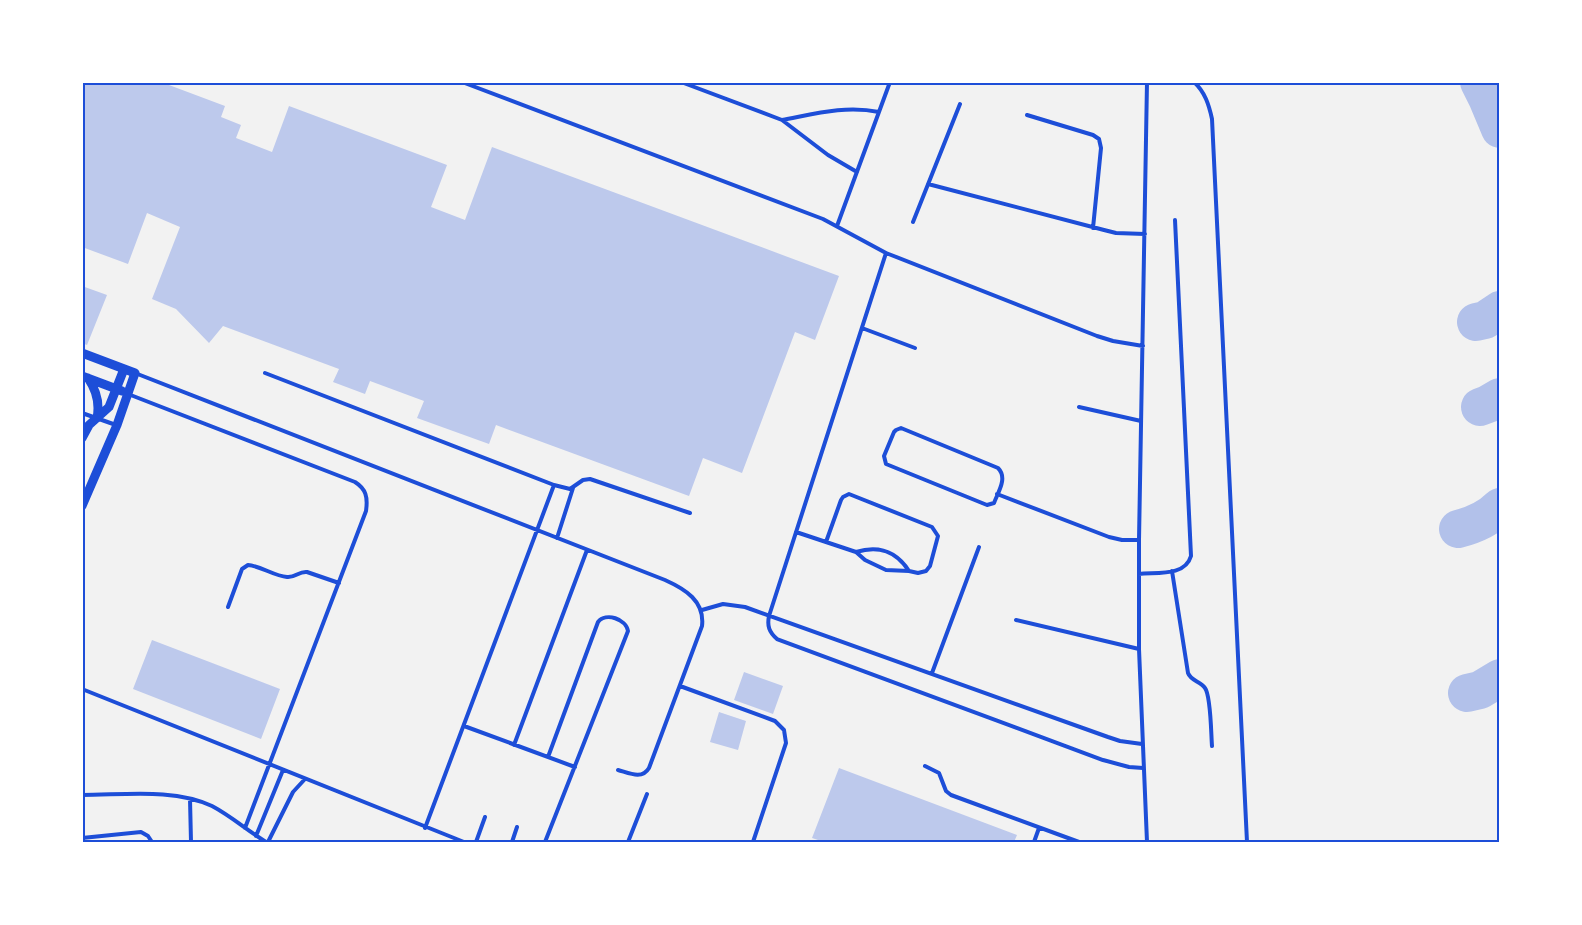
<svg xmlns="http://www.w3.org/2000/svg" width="1582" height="925" font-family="'Archivo Narrow',sans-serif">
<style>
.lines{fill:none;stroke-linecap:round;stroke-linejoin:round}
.taxiway{stroke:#b2c1ea;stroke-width:38}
.building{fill:#bdc9ec}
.service{stroke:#1d4ed8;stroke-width:4}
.tertiary{stroke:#1d4ed8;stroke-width:9}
.neatline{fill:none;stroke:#1d4ed8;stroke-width:2}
</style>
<rect width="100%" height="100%" fill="#f2f2f2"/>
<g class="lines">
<path class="taxiway" d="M1479,82l8,16 13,31
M1476,322l9,-2 15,-10
M1480,407l8,-3 12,-7
M1458,529c16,-4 30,-10 42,-22
M1467,693l13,-3 20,-12"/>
</g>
<path class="building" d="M82,82h79l64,24 -4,11 20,8 -5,13 36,14 17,-46 158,59 -16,42 34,13 27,-73 347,129 -24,64 -20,-8 -53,141 -39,-15 -14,38 -193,-71 -7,19 -72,-26 7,-17 -54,-20 -5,13 -32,-12 6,-13 -116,-43 -14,17 -33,-34 -24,-10 28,-72 -33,-14 -19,51 -46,-17z
M82,286l25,9 -20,50 -5,-2z
M152,640l128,49 -19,50 -128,-50z
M744,672l39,14 -10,28 -39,-14z
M719,712l27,9 -8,29 -28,-8z
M839,768l178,67 -3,7h-190l-12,-4z"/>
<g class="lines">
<path class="service" d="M227,82h10
M462,82l361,137 63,34 211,83 16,5 30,5
M681,82l101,38 46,35 29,17
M1147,82l-8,458v109l8,193
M1194,82c11,10 15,23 18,37l35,723
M1027,115l66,20 6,4 2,9 -8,80
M782,120c32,-6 63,-15 97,-8
M928,184l176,46 12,3 29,1
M913,222l47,-118
M837,226l53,-144
M886,253l-117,363c-2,10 0,16 8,23l326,121 26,7 14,1
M862,328l53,20
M135,373l530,207c20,9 40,21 37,46l-53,142c-7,12 -20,5 -31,2
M265,373l289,112 16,4 13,-9 7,-1 100,34
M128,394l227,88c11,7 13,15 11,29l-121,317
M1079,407l62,14
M82,413l34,12
M901,428l97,40c10,10 0,24 -4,35l-7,2 -101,-41 -2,-8 10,-24 2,-2z
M997,494l112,43 13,3h17
M796,532l60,20 9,8 21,10 23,1 9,2 8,-2 4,-5 8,-30 -6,-9 -83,-33 -6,3 -2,3 -15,42
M557,538l16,-50
M856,552c23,-7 40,-1 53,19
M1172,571l16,102c3,8 12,8 17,15 6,8 6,46 7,58
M1139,574c17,-2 46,3 52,-18l-16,-336
M228,607l14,-38 6,-4c13,1 26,11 39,12 8,1 12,-6 20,-5l32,11
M702,610l21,-6 22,3 363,130 12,4 22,3
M1016,620l123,29
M932,673l47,-126
M680,686l95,35 9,9 2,13 -33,99
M82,689l382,153
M464,726l111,41
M514,745l73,-195
M925,766l14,7 7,18 5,4 128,47
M82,795c42,0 92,-7 130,11 19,10 36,25 54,36
M190,799l1,43
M425,828l129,-343
M256,836l27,-66
M82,838l59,-6 7,4 4,6
M268,842l25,-50 12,-13
M476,842l9,-25
M512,842l5,-15
M545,842l83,-211c-2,-12 -22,-19 -30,-9l-50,135
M628,842l19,-48
M1034,842l5,-14"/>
<path class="tertiary" d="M82,353l53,20 -18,52 -35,81
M82,376l40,15
M88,378c9,13 12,25 9,40
M82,438l7,-13 20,-18 15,-38"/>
</g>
<rect width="1582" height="925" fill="none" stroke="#ffffff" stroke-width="168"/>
<rect x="84" y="84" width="1414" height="757" class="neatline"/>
</svg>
